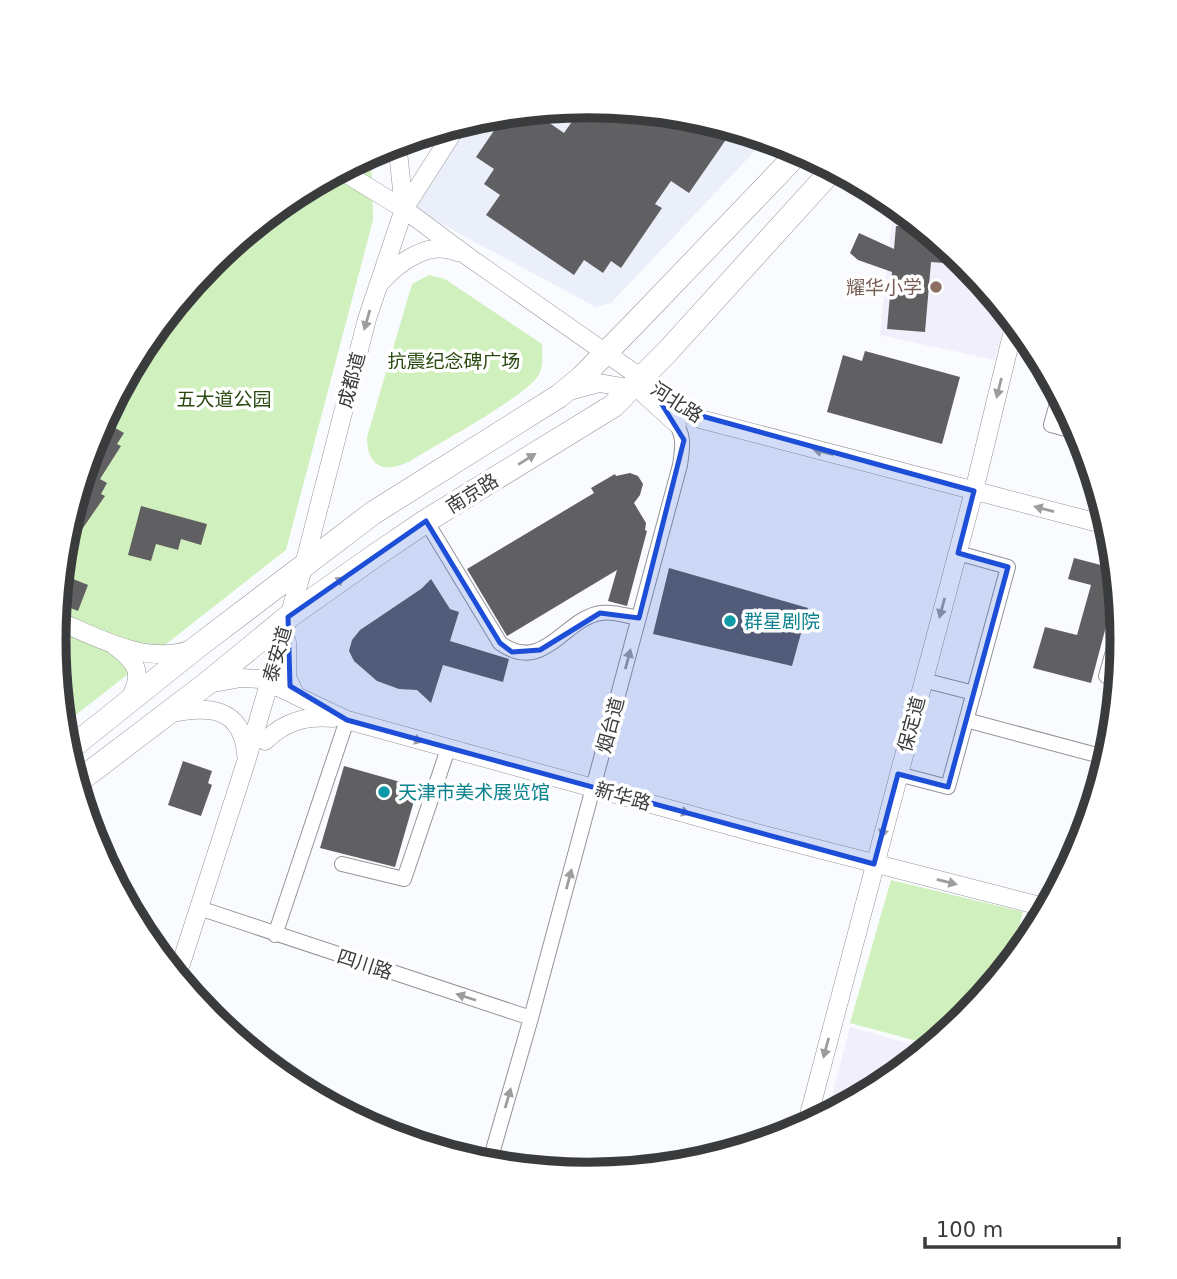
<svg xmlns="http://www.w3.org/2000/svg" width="1177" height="1279" font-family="'DejaVu Sans','Noto Sans SC',sans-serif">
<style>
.built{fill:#eaeff9}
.education{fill:#f2effc}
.green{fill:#d0f0bd}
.building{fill:#606063}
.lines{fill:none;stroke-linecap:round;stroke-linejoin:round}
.minor-casing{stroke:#949598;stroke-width:16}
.tertiary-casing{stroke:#949598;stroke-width:19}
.primary-casing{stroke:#949598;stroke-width:24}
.minor{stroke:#fff;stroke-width:14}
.tertiary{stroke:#fff;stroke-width:18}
.primary{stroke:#fff;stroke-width:23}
.oneway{fill:#9c9d9e}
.marked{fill:#1d4ed8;fill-opacity:0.2;stroke:#1d4ed8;stroke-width:5;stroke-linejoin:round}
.education-dot{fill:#8d6e63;stroke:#fff;stroke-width:2.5}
.culture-dot{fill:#0f9aa8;stroke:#fff;stroke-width:2.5}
.labels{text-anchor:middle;stroke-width:7;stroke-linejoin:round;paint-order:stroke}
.education-label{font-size:19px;fill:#785e54;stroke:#fff;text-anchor:end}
.park-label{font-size:19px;fill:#2b4a12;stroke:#fff}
.street-label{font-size:19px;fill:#3a3b3c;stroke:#fff}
.culture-label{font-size:19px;fill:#0d838f;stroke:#fff;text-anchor:start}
.rim{fill:none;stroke:#3a3b3c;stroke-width:9}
</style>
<rect width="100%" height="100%" fill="#f9fbff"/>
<path class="built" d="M589,105l104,11 74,22 -156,165 -15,4 -186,-100 54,-85 21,-7z
M1027,912l16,4 -11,21 -16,20z"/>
<path class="education" d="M894,203l73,59 40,49 -12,49 -115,-25z
M850,1027l78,22 -43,35 -58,31z"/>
<path class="green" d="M371,153l2,67 -87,330 -223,175 -9,-85 11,-105 30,-100 50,-93 66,-81 81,-66z
M429,275l16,4 97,65c0,10 2,23 -4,32 -13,21 -103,69 -128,85 -26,14 -43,5 -43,-24l45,-153z
M891,880l132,32 -14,53 -43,53 -34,27 -82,-22z"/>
<path class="building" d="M589,105l104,11 41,12 -45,65 -18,-12 -16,23 7,4 -41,60 -10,-7 -8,12 -19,-13 -10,15 -88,-60 14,-20 -16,-11 10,-15 -18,-12 30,-44 26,-2 32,22 12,-17 -12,-8z
M896,226l29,2 44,37 -38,-3 -6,70 -38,-3 5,-57 -34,-12 -8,-7 9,-20 35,16z
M865,351l95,26 -18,67 -115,-32 16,-57 19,6z
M105,422l19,11 -7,11 4,2 -21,33 7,4 -6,11 4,2 -31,45 4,2 -12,33 22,9 -10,26 -20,-8 7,-68 12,-40 13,-22 -6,-3 9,-28z
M630,473l8,3 5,8 -3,11 -6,8 12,20 -1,7 2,1 -20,75 -19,-5 9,-31 -110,66 -40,-67 127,-76 -3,-5 24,-14 1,2z
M141,506l66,18 -6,21 -20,-6 -3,11 -22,-6 -5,17 -23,-6z
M1074,558l42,11 1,16 -26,98 -58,-15 12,-41 32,8 14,-50 -23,-6z
M669,568l139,40 -16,58 -139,-32z
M431,579l19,30 9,3 -9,29 59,18 -6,23 -60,-17 -12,38 -14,-13 -18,-1 -22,-8 -23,-20 -5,-10 3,-11 8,-10 61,-41z
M183,761l29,10 -4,12 4,2 -11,31 -33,-11z
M344,766l74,21 -23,80 -75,-19z"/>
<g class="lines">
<g class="minor-casing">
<path id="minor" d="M1060,393l-9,32 30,8
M426,521l74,122c44,32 64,-25 101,-30 12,-2 26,3 38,5
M1106,676l15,-52
M923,680l51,13
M966,720l142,38
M898,774l50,13 60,-220 -50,-14
M342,864l62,15 44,-130
M199,908l332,110
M275,935l72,-215
M489,1164l42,-146 149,-553c3,-19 5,-31 -8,-47"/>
</g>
<g class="tertiary-casing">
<path id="tertiary" d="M351,163l22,-6 10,-10
M340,170l64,39 66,49 230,161 410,107
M404,209l55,-86
M381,282c18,-20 48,-42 76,-30
M569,391l30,-8 41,7
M644,394l33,30
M56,620c41,17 89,45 133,30
M287,642v35l8,17
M115,646c24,18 28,28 14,55
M208,684l33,-6 20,1 86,41 413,114 288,74
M168,714c39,-9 74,-8 78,40
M265,741c20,-20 41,-25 68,-23
M177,976l69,-214 58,-197 63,-246 37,-110 -7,-67
M806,1126l168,-635 41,-169"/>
</g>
<g class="primary-casing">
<path id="primary" d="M67,751l130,-104 176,-134 186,-117 22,-18 54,-55 166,-173
M76,783l129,-98 83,-68 85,-60 53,-36 187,-115 54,-54 167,-184"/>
</g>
<use href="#minor" class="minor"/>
<use href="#tertiary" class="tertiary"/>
<use href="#primary" class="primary"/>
</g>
<defs><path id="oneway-solid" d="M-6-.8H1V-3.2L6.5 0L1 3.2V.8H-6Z" transform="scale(1.75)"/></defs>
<g class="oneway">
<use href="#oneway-solid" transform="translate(367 320) rotate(106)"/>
<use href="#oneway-solid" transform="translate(999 388) rotate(104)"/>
<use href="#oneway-solid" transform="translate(823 452) rotate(-166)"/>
<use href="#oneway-solid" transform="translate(527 459) rotate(-32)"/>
<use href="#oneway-solid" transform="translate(1044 509) rotate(-165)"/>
<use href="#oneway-solid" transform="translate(336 583) rotate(-35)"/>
<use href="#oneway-solid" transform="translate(942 608) rotate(105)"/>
<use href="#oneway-solid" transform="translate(628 659) rotate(-75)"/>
<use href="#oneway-solid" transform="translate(413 739) rotate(16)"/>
<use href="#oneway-solid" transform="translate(680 811) rotate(16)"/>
<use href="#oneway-solid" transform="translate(884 828) rotate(104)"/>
<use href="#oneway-solid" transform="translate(569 879) rotate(-75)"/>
<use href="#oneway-solid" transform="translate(947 882) rotate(14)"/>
<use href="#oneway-solid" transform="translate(466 997) rotate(-162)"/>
<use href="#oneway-solid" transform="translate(826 1048) rotate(105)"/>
<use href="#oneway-solid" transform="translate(508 1098) rotate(-74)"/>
</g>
<path class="marked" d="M658,398l29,14 287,79 -16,62 50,14 -60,220 -50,-13 -24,90 -527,-144 -57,-34 -2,-69 138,-96 74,122 12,9 28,-2 60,-37 39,5 45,-178z"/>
<circle class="education-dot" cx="936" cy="287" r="7"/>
<g class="culture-dot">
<circle cx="730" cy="621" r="7"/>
<circle cx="384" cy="792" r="7"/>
</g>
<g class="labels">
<g class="education-label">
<text x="922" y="294">耀华小学</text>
</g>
<g class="park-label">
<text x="454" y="368">抗震纪念碑广场</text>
<text x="224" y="406">五大道公园</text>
</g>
<g class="street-label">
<text transform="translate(351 380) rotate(-75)" y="7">成都道</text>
<text transform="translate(677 402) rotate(33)" y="7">河北路</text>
<text transform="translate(472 493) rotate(-32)" y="7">南京路</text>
<text transform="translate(277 654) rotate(-74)" y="7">泰安道</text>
<text transform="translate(911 724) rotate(-75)" y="7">保定道</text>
<text transform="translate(610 725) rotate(-75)" y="7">烟台道</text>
<text transform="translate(623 796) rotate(16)" y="7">新华路</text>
<text transform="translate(365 964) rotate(18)" y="7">四川路</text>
</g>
<g class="culture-label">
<text x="744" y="628">群星剧院</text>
<text x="398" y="799">天津市美术展览馆</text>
</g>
</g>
<path d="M0 0H1177V1279H0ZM66 640a522 522 0 1 1 1044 0a522 522 0 1 1-1044 0Z" fill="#fff" fill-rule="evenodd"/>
<path class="rim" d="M66 640a522 522 0 1 1 1044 0a522 522 0 1 1-1044 0Z"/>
<path d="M925 1237v10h194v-10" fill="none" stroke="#3a3b3c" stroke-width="3.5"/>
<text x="936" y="1237" font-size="21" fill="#3a3b3c" stroke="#ffffff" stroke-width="5" paint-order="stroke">100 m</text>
</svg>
